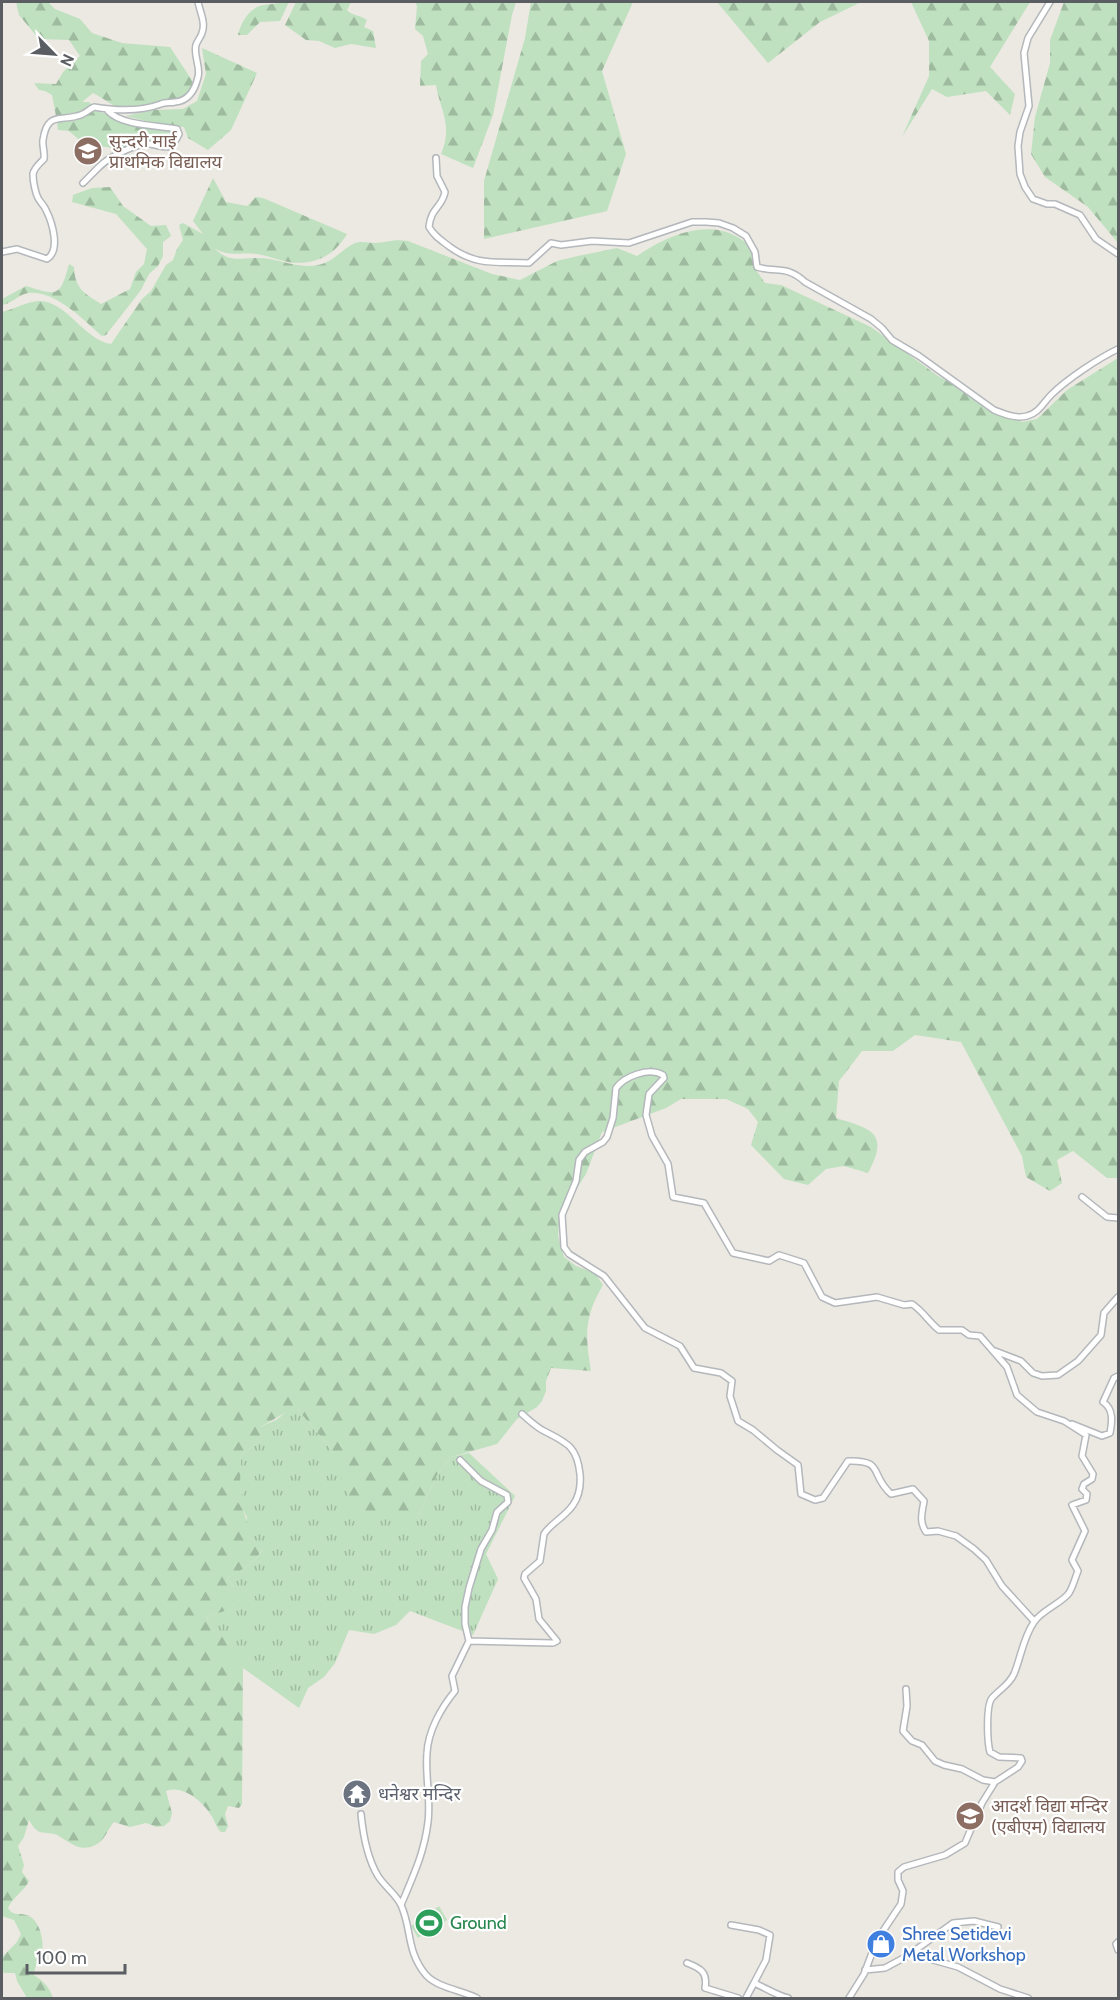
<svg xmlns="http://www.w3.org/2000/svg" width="1120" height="2000" font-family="Cabin,'Noto Sans Devanagari',sans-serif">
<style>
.grass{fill:url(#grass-tufts)}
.forest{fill:url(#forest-firs)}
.garden{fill:#bfe1c0}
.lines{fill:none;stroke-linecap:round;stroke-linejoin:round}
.street-casing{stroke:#b4b7bb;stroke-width:8}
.street{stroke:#fff;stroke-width:5}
.labels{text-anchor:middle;stroke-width:4.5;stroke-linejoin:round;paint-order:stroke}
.education-label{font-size:18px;fill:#785e54;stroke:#fff;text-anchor:start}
.worship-label{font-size:18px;fill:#5b616d;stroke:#fff;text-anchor:start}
.leisure-label{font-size:18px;fill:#27864d;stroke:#fff;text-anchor:start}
.shop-label{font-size:18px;fill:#366cbe;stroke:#fff;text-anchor:start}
</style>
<defs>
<pattern id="grass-tufts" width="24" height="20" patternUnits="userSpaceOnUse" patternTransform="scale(1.5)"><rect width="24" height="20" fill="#bfe1c0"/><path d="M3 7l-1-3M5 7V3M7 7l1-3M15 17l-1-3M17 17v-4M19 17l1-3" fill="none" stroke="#9eba9f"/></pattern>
<pattern id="forest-firs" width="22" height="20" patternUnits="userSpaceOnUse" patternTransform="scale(1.5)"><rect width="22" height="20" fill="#bfe1c0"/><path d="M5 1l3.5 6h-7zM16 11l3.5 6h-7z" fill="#9eba9f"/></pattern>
</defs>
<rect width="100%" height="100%" fill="#ebe9e1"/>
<path class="grass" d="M289,1410h9l31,36 9,20 79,52 20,-43 14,-18 18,-4 46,43 -29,58 12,25 -25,56 -63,-24 -14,14 -22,9 -25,-4 -14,33 -11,14 -16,11 -9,20 -56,-40 -12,-6 -25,-45 27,-9 1,-21 -7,-9c13,-8 28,-14 35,-28l-10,-11 -9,-5 4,-17 -9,-15 3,-47 19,-14v-14l16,-7z"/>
<path class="forest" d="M16,2h32l7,7 25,10 12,14 30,10 48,4 25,38 -7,14c-16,3 -47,11 -61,11 -12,-1 -23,-12 -34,-17l-11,9h7l4,4 -17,10h-20l-4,-21 -7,-4 -6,-1 -5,-7 22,1 7,-12 17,-16 -11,-16 -30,-1 -20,-24z
M282,2h7l-9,19 -20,1 -13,13h-9c3,-13 11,-27 25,-30 6,-1 13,-1 19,-3z
M296,2h55l-4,8c5,6 14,5 20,10l-3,7 9,4 3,17 -25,-4 -16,4 -16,-7 -13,-1 -21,-15z
M415,2h101l-4,13 -19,100 -20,53 -32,-14c12,-29 0,-41 -5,-69l-16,1 1,-25 7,-7 -5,-18 -8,-7 2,-23z
M531,2h102l-31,69 24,83 -19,57 -123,28v-58l41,-143z
M717,2h144l-41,20 -52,41z
M911,2h119l-40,65 25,27 -5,21 -24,-24 -39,6 -15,-8 -30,48 27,-61v-35z
M1064,2h54v241l-30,-36 -43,-30 -14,-23 4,-37 15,-54v-23z
M202,48l55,25 -26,57 -23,20 -20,-12 -4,-11 -24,-2 -34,-9 27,-6 30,-1 14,-8 9,-27z
M93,110c18,4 30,12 47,17 13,3 27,1 38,7 -11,17 -18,9 -35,12 -6,1 -12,5 -18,7l-18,-6 -22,-2 -16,-14 -11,-1 -1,-8 21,-2z
M213,178l13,24 21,4 9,-9 7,1 84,36c-13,22 -33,32 -59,28 -11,-2 -21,-7 -32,-8 -18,-2 -24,3 -41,-5 17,15 24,8 43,9 21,0 38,11 60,7 15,-3 22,-14 35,-21 7,-4 16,-1 23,-1 13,-1 19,-4 32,-2l84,33 28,6 37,-19 21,-5 39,-8 20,8c37,-26 89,-44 120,-1l-1,15 9,13 16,2 90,42 67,49 84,46 15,-3 30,-29 51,-32v820h-11l-34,-27 -16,9 5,23 -12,8 -24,-14 -4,-21 -61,-114 -46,-7 -22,16h-31l-23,30 -3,37c35,11 54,14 32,55l-24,-7 -18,3 -18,16 -24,-6 -33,-34 7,-23 -10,-13 -22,-10h-45l-15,9 -64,24 -16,42 -26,41 -2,21 6,21 12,9 19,7 8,12c-19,32 -18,50 -12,86l-40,-3 -5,13v10l-4,10 -5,6 -20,12 -20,25 -46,13 -14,18 -20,43 -61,-2 -27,-70 -31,-36c-13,0 -25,11 -38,17v14l-19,14 -1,29 4,7 -6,11c7,11 11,19 6,32l8,5 10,10c-6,15 -22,21 -35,29l7,9v21l-28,9 9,16 16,5 4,12 -3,12 11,6 -1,136 -3,4 -11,-2 -3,8 3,12 -3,6h-4c-5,-5 -6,-11 -10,-17 -8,-13 -28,-31 -45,-24l6,22 -2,8 -6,5 -7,1 -11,-4 -16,4 -16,-5c-6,6 -9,18 -17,22 -17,10 -27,-2 -40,-9 -6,-3 -14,-1 -19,-4 -4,-2 -7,-8 -9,-11l-5,17 -6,9 6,19 -2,7 7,9c-5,10 -16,16 -21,27 5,9 13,4 21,8 11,5 15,25 13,36 -2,8 -8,14 -8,23 10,7 15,11 19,23h-26l-10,-17 -2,-8h-11l-2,-5v-11l15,-15 4,-8 -7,-14 -12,-4v-1604c12,-3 24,-10 36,-11 27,-2 46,39 73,43l31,-45 9,-8 15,-26 7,-5 4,-11 6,-9 -4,-15 4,-2 20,11 -10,-13z
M110,187l13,19 28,20 15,-1 5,11 -8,6v14l-5,10 -9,8 -8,16 -35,45 -4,1c-19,-16 -46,-46 -74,-43 -10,2 -17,11 -26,12v-6l24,-13c30,9 34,13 43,-22l5,3c1,22 10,26 27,37l29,-15 6,-17 8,-8 3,-15 -31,-35 -44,-12 1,-7 19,-7z"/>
<path class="garden" d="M439,1906l8,14 -29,18 -7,-12z"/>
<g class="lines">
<g class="street-casing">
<path id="street" d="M1050,2l-22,36 -4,15 5,53 -9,26 -2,14 2,28 5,13 8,12 14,5h8l25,11 16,24 22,15
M436,158l1,18 8,16c-3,16 -14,15 -16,35 6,10 12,13 21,20 28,20 47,14 79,16l22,-20 10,2 31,-4 37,2 63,-21h14l13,1 14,5 13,8 9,16 2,15c20,6 30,-2 48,15l66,37 11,9 10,12 27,16 75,54c10,4 22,9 33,6 12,-3 16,-13 24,-21 16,-16 48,-37 67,-46
M83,183c11,-10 19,-22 33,-28 5,-3 21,-10 27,-11 17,-2 26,13 36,-10l-2,-5c-19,-4 -55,-3 -69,-18
M2,252l15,-3 30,10c14,-9 5,-37 -1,-49 -2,-5 -6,-8 -8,-12 -3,-6 -5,-17 -5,-24 1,-6 7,-11 11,-15 1,-7 -2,-13 -1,-19 4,-28 17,-19 34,-24 7,-1 11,-6 17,-9 23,4 45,5 67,-3 4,-2 10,-1 14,-2 13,-1 20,-12 23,-25 3,-10 -5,-22 -2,-32 1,-4 5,-8 6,-12 4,-10 -2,-21 -4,-31
M1082,1197l25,20 11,1
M995,1351l26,10 12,12 9,3 16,-1 20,-14 23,-26 3,-22 14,-16
M1072,1424l30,12 8,-3c2,-11 4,-24 -7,-31l11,-24 4,-2
M469,1641l84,2 4,-2 -18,-22 -3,-20 -12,-21 1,-4 15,-13 4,-27c7,-11 21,-17 29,-29 7,-10 8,-20 7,-31 -3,-28 -13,-31 -36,-43 -8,-4 -15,-11 -22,-17
M906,1689l1,17 -4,25 9,10 10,4 13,16 9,4 18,4 21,11 12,2
M361,1814c2,20 6,44 17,62 7,11 18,18 23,29 11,24 5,46 25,70 12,13 35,15 51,23
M401,1905c12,-29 23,-51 27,-83 3,-23 -3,-46 -1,-69 1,-22 14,-45 28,-62l-3,-15 17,-35 -4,-17v-17l4,-19 12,-39 11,-19 5,-18 11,-10 -1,-7 -26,-14 -21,-21
M731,1925l28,5 11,5 -4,25 -12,23c12,5 22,12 34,15
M1118,1942l-2,2 2,6
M910,1954l43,-31 21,-2 24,6
M687,1963c13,5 21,9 18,25l33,10
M865,1970l20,-2 24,-13 10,1 39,11 42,22 28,9
M746,1998l8,-15
M849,1998l15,-24 13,-34 24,-36 2,-13 -5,-11v-8l6,-5 41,-12 20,-12 17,-40 13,-21 23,-15 4,-6 -1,-3 -22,-1 -9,-5c-3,-11 -4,-47 2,-54 8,-9 17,-13 22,-24 7,-17 9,-36 20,-52 8,-12 28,-19 35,-29 4,-6 6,-15 9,-22l-6,-11 13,-29 -13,-26 14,-5 1,-6 -5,-5 2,-5 8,-5 1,-5 -11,-18 4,-21 -22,-14 -27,-9 -20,-17 -10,-28 -27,-31 -11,-1 -7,-5h-23c-11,-9 -16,-19 -27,-26l-8,1 -27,-8 -42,6 -13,-6 -18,-34 -25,-8 -10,6 -36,-8 -29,-50 -31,-6 -5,-33 -16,-28 -6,-21 3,-21 15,-16 -1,-3c-14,-8 -38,1 -47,13l-3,30 -6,19 -4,5 -18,10 -6,8 -3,21 -14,34 2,32 5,7 35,22 41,52 35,18 14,22 27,5 11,8 -2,15 8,25 15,9 24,20 21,15 3,29 14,6 8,-2 25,-37c37,-1 21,13 43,33l22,-5 11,12c-2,12 -5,21 2,31l12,-1 18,5 18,13 12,11 16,26 32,35"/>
</g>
<use href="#street" class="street"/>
</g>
<defs>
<g id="school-disc" transform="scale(1.5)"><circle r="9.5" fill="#8d6e63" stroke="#fff"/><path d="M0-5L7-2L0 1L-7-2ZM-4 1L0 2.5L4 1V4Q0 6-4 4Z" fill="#fff"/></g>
<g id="temple-disc" transform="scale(1.5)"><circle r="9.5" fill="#6b7280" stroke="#fff"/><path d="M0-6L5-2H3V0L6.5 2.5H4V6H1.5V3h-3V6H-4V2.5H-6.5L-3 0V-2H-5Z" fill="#fff"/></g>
<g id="stadium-disc" transform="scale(1.5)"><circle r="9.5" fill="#2e9e5b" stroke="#fff"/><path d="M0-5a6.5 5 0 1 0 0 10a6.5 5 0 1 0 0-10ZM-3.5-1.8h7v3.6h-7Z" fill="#fff"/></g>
<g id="shop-disc" transform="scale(1.5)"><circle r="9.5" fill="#3f7fe0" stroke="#fff"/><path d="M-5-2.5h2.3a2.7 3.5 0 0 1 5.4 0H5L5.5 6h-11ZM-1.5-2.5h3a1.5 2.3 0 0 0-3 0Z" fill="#fff"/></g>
</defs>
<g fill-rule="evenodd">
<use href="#school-disc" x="88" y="151"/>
<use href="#temple-disc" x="357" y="1794"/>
<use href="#school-disc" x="970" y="1816"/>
<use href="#stadium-disc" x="429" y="1923"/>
<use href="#shop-disc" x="881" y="1944"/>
</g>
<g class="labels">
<g class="education-label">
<text x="109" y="147">सुन्दरी माई<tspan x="109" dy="21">प्राथमिक विद्यालय</tspan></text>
<text x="991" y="1812">आदर्श विद्या मन्दिर<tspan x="991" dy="21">(एबीएम) विद्यालय</tspan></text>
</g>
<g class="worship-label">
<text x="378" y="1800">धनेश्वर मन्दिर</text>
</g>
<g class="leisure-label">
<text x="450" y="1929">Ground</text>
</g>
<g class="shop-label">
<text x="902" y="1940">Shree Setidevi<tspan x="902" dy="21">Metal Workshop</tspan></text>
</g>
</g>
<rect width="1120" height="2000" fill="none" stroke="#5a5d61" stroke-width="6"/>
<g transform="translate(54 54) rotate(115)" stroke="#ffffff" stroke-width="4.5" paint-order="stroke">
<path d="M0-4.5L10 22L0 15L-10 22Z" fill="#5a5d61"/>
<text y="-9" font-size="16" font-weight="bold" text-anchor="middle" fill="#5a5d61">N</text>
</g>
<path d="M27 1964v9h98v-9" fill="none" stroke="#5a5d61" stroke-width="3"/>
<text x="36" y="1964" font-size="18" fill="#5a5d61" stroke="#ffffff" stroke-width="4.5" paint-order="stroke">100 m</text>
</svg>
